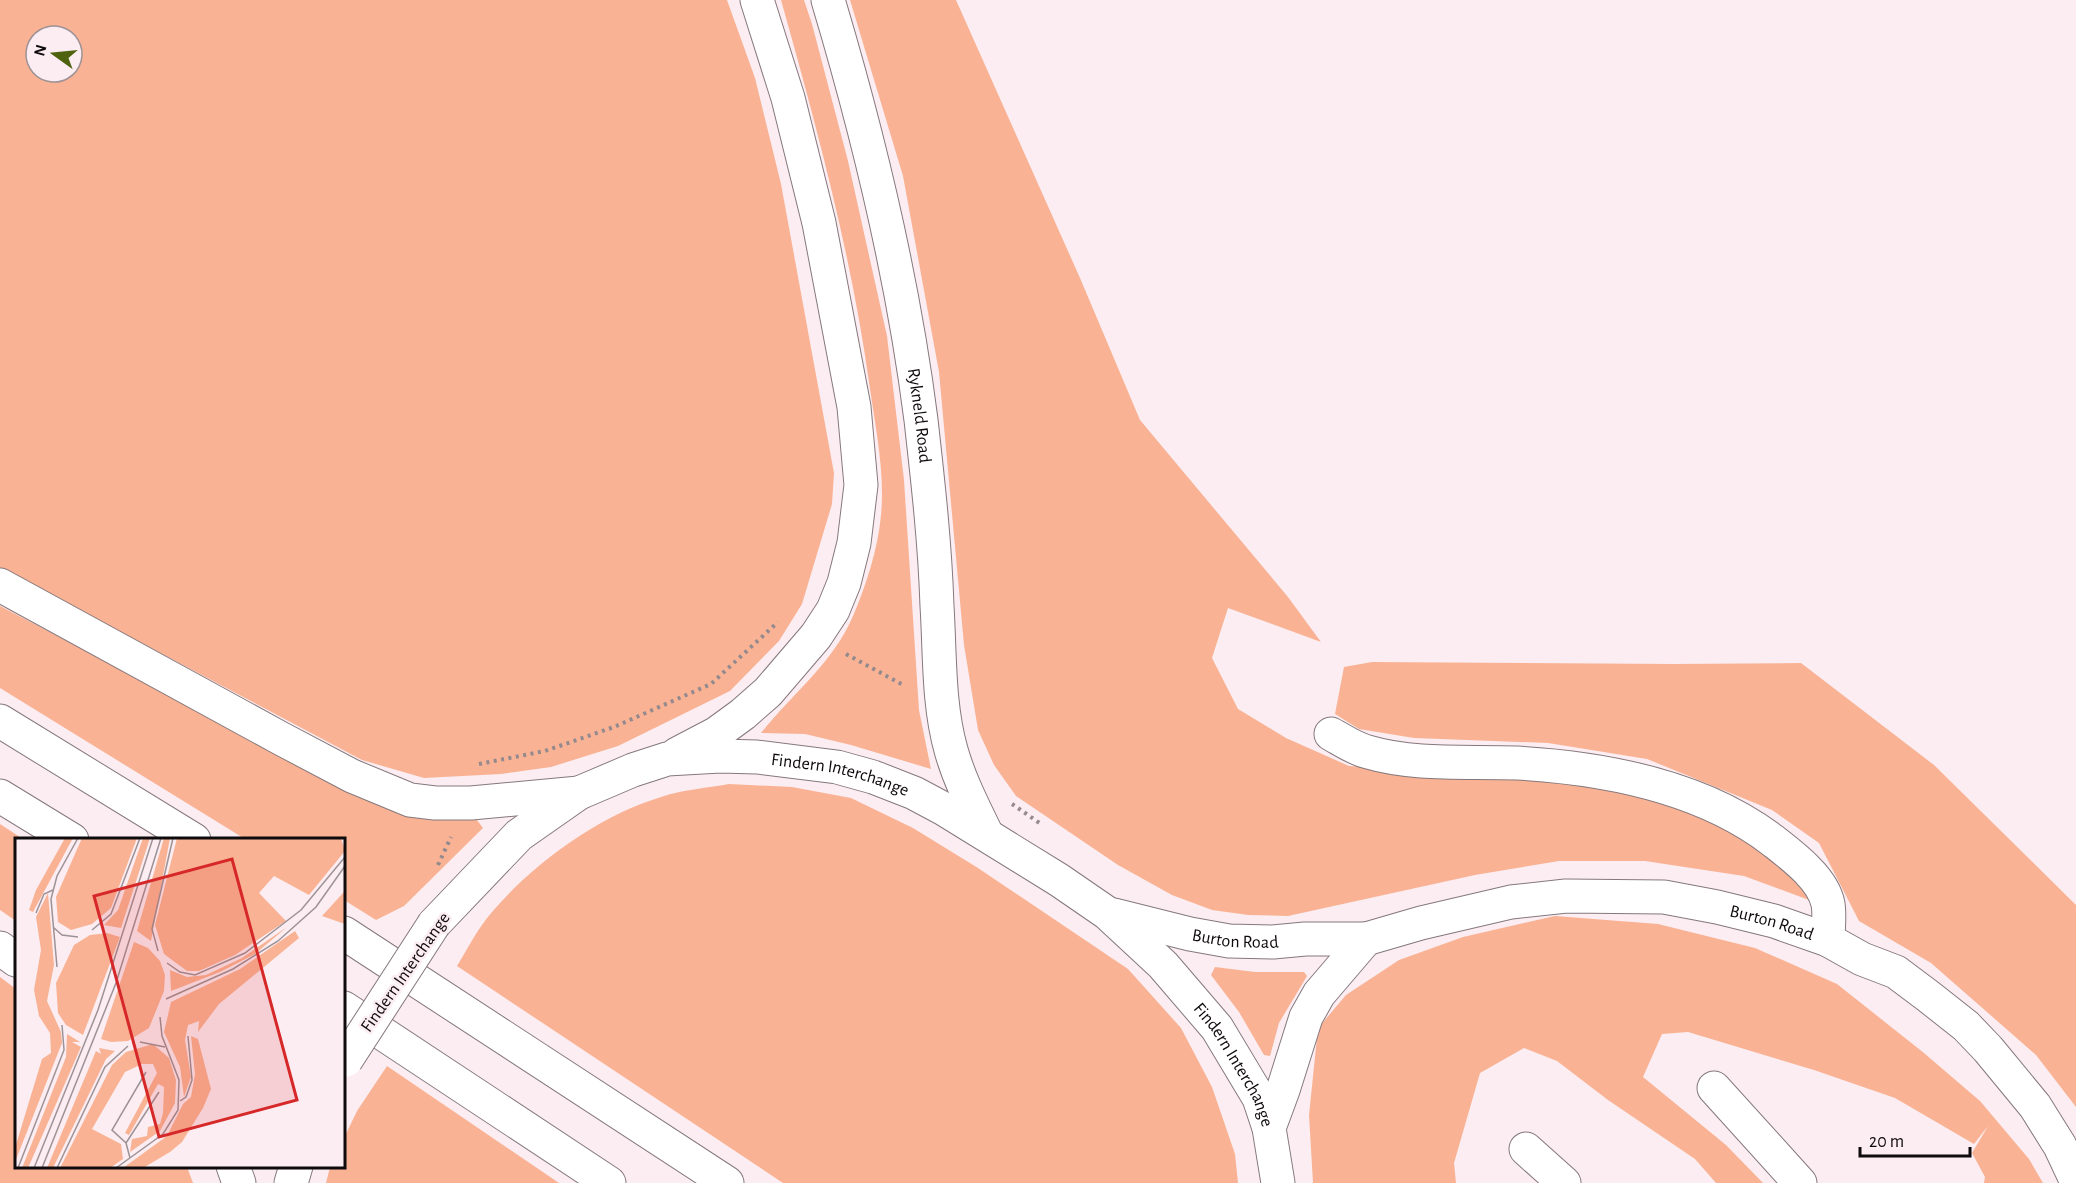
<svg xmlns="http://www.w3.org/2000/svg" width="2076" height="1183" font-family="'Alegreya Sans',sans-serif">
<style>
.green{fill:#f9b394;fill-rule:evenodd}
.lines{fill:none;stroke-linecap:round;stroke-linejoin:round}
.minor-casing{stroke:#85787d;stroke-width:35}
.highway-casing{stroke:#85787d;stroke-width:35}
.path{stroke:#948a8e;stroke-width:4;stroke-dasharray:3 4.5;stroke-linecap:butt}
.minor{stroke:#fff;stroke-width:33}
.highway{stroke:#fff;stroke-width:33}
.minor-bridge-casing{stroke:#85787d;stroke-width:35;stroke-linecap:butt}
.minor-bridge{stroke:#fff;stroke-width:33}
.labels{text-anchor:middle;stroke-width:5;stroke-linejoin:round;paint-order:stroke}
.street-label{font-size:18px;fill:#0f0a0c;stroke:#fbedf2}
.inset-road{fill:none;stroke:#9d9296;stroke-width:1.5}
.view{fill:#d62828;fill-opacity:0.15;stroke:#d62828;stroke-width:3}
.inset-edge{fill:none;stroke:#0f0a0c;stroke-width:3}
</style>
<rect width="100%" height="100%" fill="#fbedf2"/>
<path class="green" d="M0,0h727l28,78 26,106 53,289 -2,31 -30,100 -23,37 -49,50 -112,55 -67,21 -50,7 -77,4 -62,-18 -362,-192zM36,36h36v36h-36z
M781,0h23l8,24 36,137 39,175 17,144 15,230 12,59 -80,-24 -46,-11 -44,-1c31,-39 72,-70 92,-117 13,-31 25,-67 28,-101 4,-41 -5,-85 -11,-126 -18,-132 -53,-261 -89,-389z
M850,0h106l124,278 60,142 148,177 33,45 -93,-34 -16,50 26,51 48,29 63,28 266,18 93,32 93,63 8,21 -65,-24 -99,-15h-86l-84,14 -187,41 -40,-1 -36,-5 -40,-15 -54,-30 -102,-69 -22,-31 -16,-35 -14,-85 -25,-273 -36,-196z
M0,606l399,208 78,6 6,8 -79,78 -28,14 -32,-20v-60l-99,-1 -245,-151z
M1372,662l302,2 127,-1 133,102 142,140v202l-40,-52 -105,-92 -72,-42 -40,-78 -47,-33 -125,-51 -99,-16 -134,-5 -55,-9 -24,-15 9,-47z
M729,784l63,3 59,11 62,30 65,40 150,101 53,59 31,59 23,67 3,29h-455l-326,-217c11,-18 21,-38 35,-54 42,-49 106,-96 169,-115 21,-7 45,-9 68,-13z
M0,824l23,15 -7,1v81l-16,-11z
M1555,916l103,8 97,24 82,36 87,69 56,48 49,58 14,24h-59l1,-6 -13,-24 16,-27 -14,18 -79,-46 -81,-28 -126,-38 -26,2 -19,43 83,68 37,38h-47l-21,-24 -87,-59 -51,-39 -33,-13 -44,25 -26,90 2,20h-143l-4,-68 9,-87 28,-33 53,-35 64,-23z
M1215,967l40,5h49l3,4 -28,47 -9,33 -6,-1 -25,-43 -28,-37z
M0,977l16,12v177l171,1 6,16h-193z
M387,1066l172,117h-233l4,-16 14,-1v-28l13,-27z"/>
<g class="lines">
<g class="minor-casing">
<g id="minor">
<path id="s1" d="M828,0c41,137 75,278 93,420 7,62 14,124 16,186 3,47 1,98 14,144 8,29 22,56 35,83"/>
<path d="M1331,734c11,6 24,15 37,18 47,14 100,9 149,11 88,5 184,23 255,77 19,15 51,38 56,64 2,11 0,25 0,36"/>
<path d="M677,754l40,-21 26,-19 25,-22 48,-56 17,-26 11,-27 10,-40 7,-58 -7,-78 -35,-184 -31,-125 -31,-98"/>
<path id="s2" d="M1114,915l76,19 39,7 44,1 32,-3h61l55,-16 90,-21 55,-6 98,1 53,10 57,14 54,19 34,19 34,13 32,24 38,30 22,23 47,57 25,40 16,34"/>
<path id="s3" d="M434,924l85,-89 60,-42 54,-23 34,-11 53,-3 37,1 80,10 36,10 41,16 30,16 115,71 48,33 56,52 54,63 42,70 10,30 9,55"/>
<path d="M1714,1088l86,95"/>
<path d="M1269,1128l14,-38 23,-73 13,-23 47,-55"/>
<path d="M1526,1149l38,34"/>
<path d="M291,1183l5,-17"/>
</g>
</g>
<g class="highway-casing">
<path id="highway" d="M0,585l280,153 72,38 58,24 25,3h36l108,-10
M0,721l194,119
M0,796l72,44
M344,933l383,250
M0,948l16,12
M344,1008l265,175
M233,1166l6,17"/>
</g>
<path class="path" d="M846,654l59,32
M479,764l66,-13 69,-24 97,-43 67,-62
M1012,804l29,20
M438,865l13,-28"/>
<use href="#minor" class="minor"/>
<use href="#highway" class="highway"/>
<g class="minor-bridge-casing">
<path id="minor-bridge" d="M346,1060l88,-136"/>
</g>
<use href="#minor-bridge" class="minor-bridge"/>
</g>
<g class="labels">
<g class="street-label">
<text dy="6" stroke="none"><textPath href="#s1" startOffset="426">Rykneld Road</textPath></text>
<text dy="6" stroke="none"><textPath href="#s3" startOffset="466">Findern Interchange</textPath></text>
<text dy="6" stroke="none"><textPath href="#s2" startOffset="669">Burton Road</textPath></text>
<text dy="6" stroke="none"><textPath href="#s2" startOffset="124">Burton Road</textPath></text>
<text transform="translate(405 972) rotate(-55)" y="6">Findern Interchange</text>
<text dy="6" stroke="none"><textPath href="#s3" startOffset="970">Findern Interchange</textPath></text>
</g>
</g>
<g transform="translate(15 838)">
<rect width="330" height="330" fill="#fbedf2"/>
<path d="M50,0h8l-40,74 -4,-2 7,-20zM67,0h55l-26,70 -19,16 -21,6 -13,-8 -2,-25zM128,0h7l-29,90 -17,-3 14,-15zM149,0h6l-19,103 -14,-10zM162,0h164l4,13 -36,44 -35,-19 -15,17 27,28 -51,34 -36,16h-12l-23,-17 -9,-29zM330,52v34l-23,-8 21,-23zM33,55l6,72 -7,36 14,31 1,11 -47,119v-14l27,-89 9,-6 -1,-20 -11,-17 -5,-26 7,-40 -5,-33zM272,89l-32,27 -35,18 -49,19 -1,-21 17,7 19,-2 36,-17zM280,93l4,7 -80,66 -21,28 1,-11 -11,4 -3,15 6,37 -7,20 -4,-30 -16,-35 7,-30 69,-33zM92,95l13,4 -37,98 -17,-10 -8,-12 -2,-30 18,-38 16,-10zM119,104l14,6 12,13 5,14 -1,16 -15,37 -21,13 -17,1 -10,-3zM52,196l13,8h-8l9,5 -53,121h-6l44,-111zM176,198l7,3 13,50 -8,19 -21,34 -12,10 -27,16h-20l44,-32 16,-32 8,-7 4,-23zM138,206l16,14 7,22 -1,23 -15,28 -30,21 2,-13 15,-3 1,-9 12,-3 3,-11 1,-26 -6,-3 -29,51 -4,-2 32,-60 -4,-9h-11l-17,8 -33,57 29,15 2,15 -13,9h-50l52,-103 14,-13zM84,210l16,3 -9,8 -53,109h-6l49,-117 5,3z" fill="#f9b394"/>
<path class="inset-road" d="M21,75l8,-19 9,-4M38,89l9,8 16,2M77,92l19,-16 29,-76M143,113l-6,-22 21,-91M152,125l13,9 15,3 50,-22 56,-43 44,-53M42,129l-6,-68 6,-23 21,-38M151,161l67,-30 45,-28 38,-34 29,-41M125,204l25,5M165,263l6,-4 6,-17 -4,-44M111,305l33,-51M115,320l-4,-15 -14,-13 34,-58M3,330l46,-118 -2,-25M19,330l64,-158 55,-172M27,330l74,-185 45,-145M42,330l48,-101 23,-21M101,330l47,-34 15,-24 1,-30 -17,-44 -2,-19"/>
<path class="view" d="M217,21l65,241 -138,37 -65,-241z"/>
<rect width="330" height="330" class="inset-edge"/>
</g>
<g transform="translate(54 54) rotate(285)"><circle r="28" fill="#fbedf2" stroke="#9d9296" stroke-width="1.5"/>
<path d="M0-4.5L10 22L0 15L-10 22Z" fill="#4f630f"/>
<text y="-9" font-size="16" font-weight="bold" text-anchor="middle" fill="#0f0a0c">N</text>
</g>
<path d="M1860 1147v9h110v-9" fill="none" stroke="#0f0a0c" stroke-width="3"/>
<text x="1869" y="1147" font-size="18" fill="#0f0a0c" stroke="#fbedf2" stroke-width="4.5" paint-order="stroke">20 m</text>
</svg>
